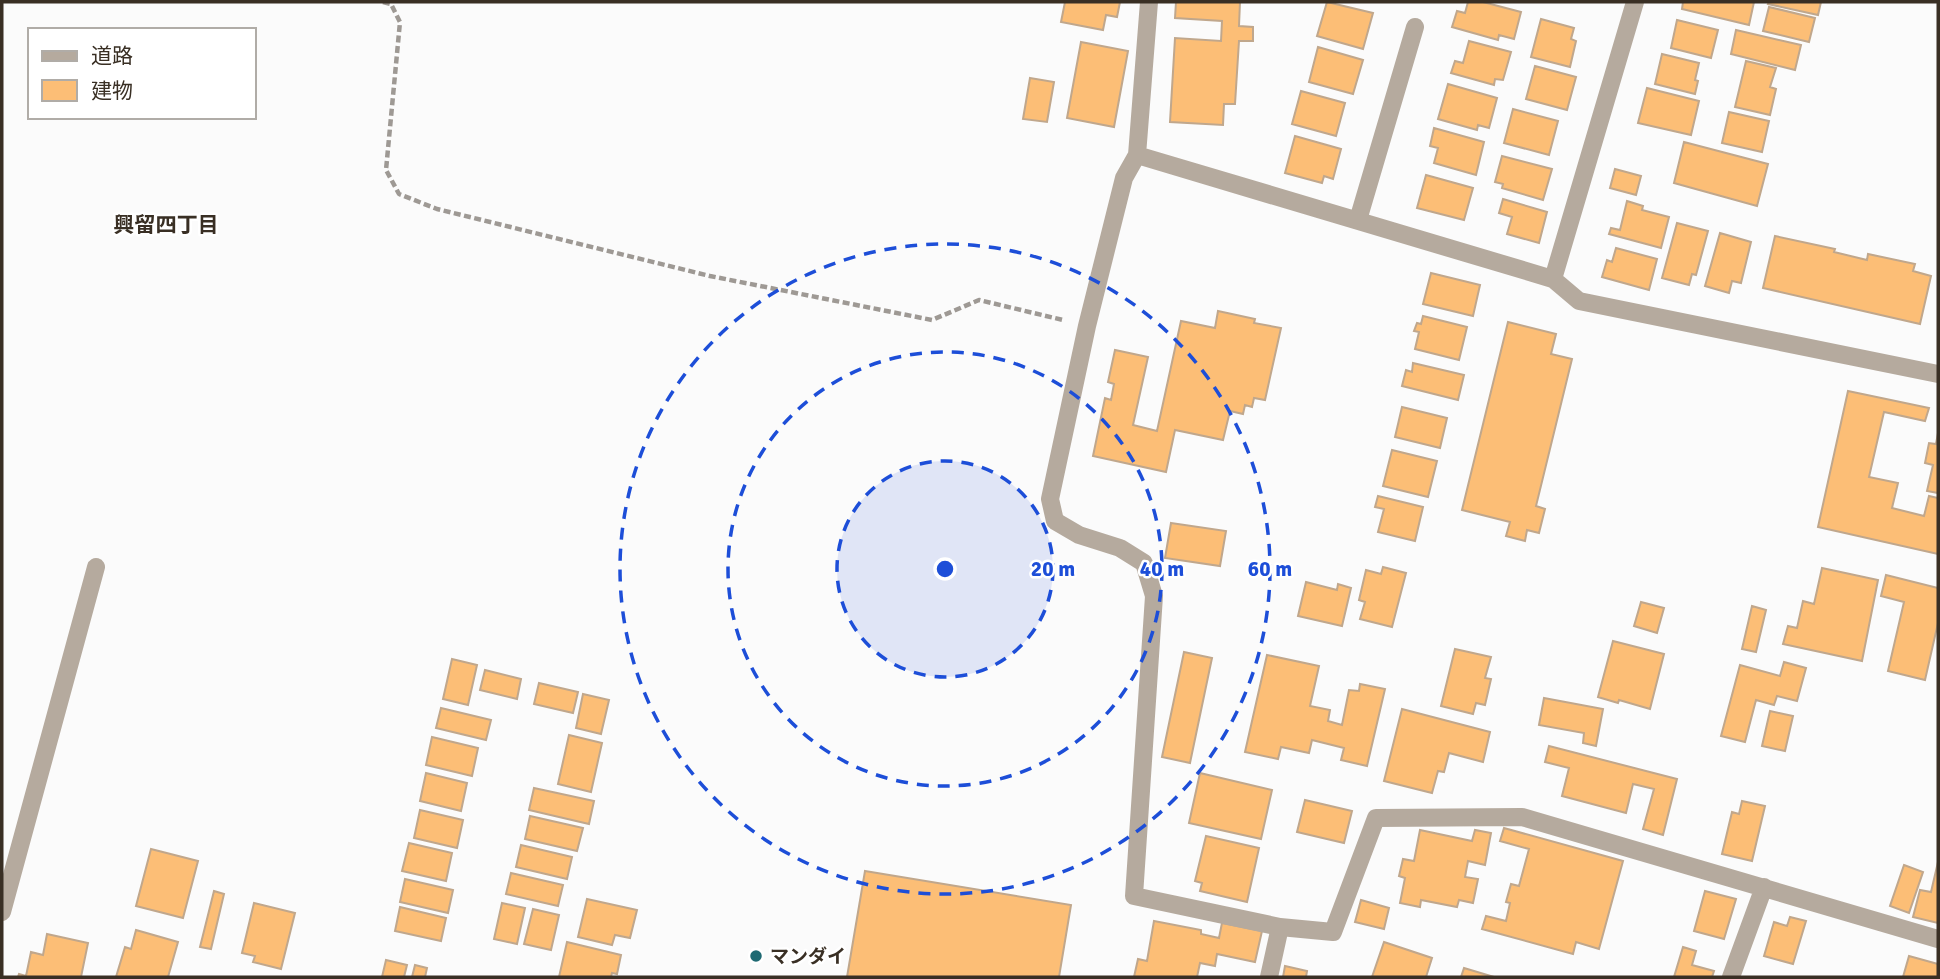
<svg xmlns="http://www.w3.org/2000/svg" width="1940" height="979" font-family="Signika,'Noto Sans JP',sans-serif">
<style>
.building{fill:#fcbe76;stroke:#c0a78c;stroke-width:2}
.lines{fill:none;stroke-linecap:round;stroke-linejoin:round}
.path{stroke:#9e9994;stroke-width:4.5;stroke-dasharray:7 3.5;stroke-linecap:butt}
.minor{stroke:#b5aa9e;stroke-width:18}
.ring{fill:none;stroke:#1d4ed8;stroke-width:3.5;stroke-dasharray:12 9}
.poi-dot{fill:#1e6972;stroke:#fff;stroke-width:2.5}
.labels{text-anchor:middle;stroke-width:5;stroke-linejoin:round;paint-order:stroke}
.poi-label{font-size:19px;font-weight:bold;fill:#392f24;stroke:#fff;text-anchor:start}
.neighbourhood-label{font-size:21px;font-weight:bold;fill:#392f24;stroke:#fff}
.centre{fill:#1d4ed8;stroke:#fff;stroke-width:3.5}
.ring-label{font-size:21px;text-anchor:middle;font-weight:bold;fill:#1d4ed8;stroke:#fff;stroke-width:5;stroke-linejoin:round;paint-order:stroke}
</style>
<rect width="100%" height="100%" fill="#fbfbfb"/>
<path class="building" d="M1065,2h55l-3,15 -11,-2 -3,15 -42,-8z
M1176,2h64l-1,24 14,1v14h-14l-4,63h-11l-1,21 -53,-3 5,-84 46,3 1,-20 -47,-3z
M1327,2l46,11 -10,36 -46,-13z
M1468,2h15l38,10 -7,27 -15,-4 -1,5 -46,-13 5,-16 8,2z
M1683,2h71l-5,23 -67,-16z
M1769,2h52l-3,13 -50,-11z
M1769,7l46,11 -6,24 -46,-11z
M1541,19l33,9 -3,11 5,2 -6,26 -39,-10z
M1677,20l41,10 -7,28 -40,-10z
M1736,30l65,15 -6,25 -64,-16z
M1469,41l42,11 -8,28 -8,-1 -1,6 -43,-12 4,-12 8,2z
M1081,42l47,9 -14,76 -47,-9z
M1318,47l45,13 -10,34 -44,-12z
M1662,54l37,9 -4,17 3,1 -3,13 -40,-10z
M1746,61l30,7 -6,19 6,2 -6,26 -35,-8z
M1535,66l41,11 -9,33 -41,-11z
M1030,78l24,4 -7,40 -24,-3z
M1448,84l49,14 -8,30 -11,-3 -1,5 -39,-11z
M1647,88l52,13 -8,34 -53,-12z
M1301,91l44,12 -9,33 -44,-12z
M1513,109l45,12 -9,34 -45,-12z
M1729,112l40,9 -7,31 -40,-9z
M1434,128l50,14 -8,33 -42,-12 4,-15 -8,-2z
M1295,136l46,13 -8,30 -9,-3 -2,7 -37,-10z
M1684,142l84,22 -11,42 -83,-23z
M1502,156l50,13 -9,31 -41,-12 1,-4 -8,-2z
M1615,169l26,7 -5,19 -26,-7z
M1426,175l47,13 -9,32 -47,-12z
M1503,199l44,13 -8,31 -32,-9 5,-17 -13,-4z
M1627,201l16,5 -1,4 27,7 -8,31 -52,-14 2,-6 9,2z
M1677,223l31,8 -12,44 -4,-1 -3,11 -27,-7z
M1720,233l31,9 -10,41 -9,-2 -3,12 -24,-7z
M1775,236l60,13 -1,3 33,8 1,-6 47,10 -2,7 18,5 -11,48 -157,-36z
M1616,248l41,11 -8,31 -47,-13 5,-17 5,2z
M1431,273l49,12 -7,31 -50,-12z
M1218,311l37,8 -1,4 27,5 -16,72 -11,-2 -2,9 -7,-2 -2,9 -13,-3 -7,29 -48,-10 -9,42 -73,-16 12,-58 6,2 3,-16 -6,-2 7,-32 33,7 -15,68 24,6 24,-110 34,7z
M1423,316l44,11 -8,33 -44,-11 4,-17 -5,-1 3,-8 4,1z
M1508,322l48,12 -5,20 21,5 -36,147 9,3 -6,24 -12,-3 -2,11 -19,-5 4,-14 -48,-12z
M1413,363l51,12 -6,25 -56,-14 4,-16 6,2z
M1848,391l81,17 -4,13 -41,-9 -15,65 29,6 -6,25 32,8 5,-20 9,2v56l-120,-27z
M1402,407l45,11 -7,30 -45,-11z
M1938,433v60l-11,-2 6,-26 -8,-2 4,-20 7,1z
M1392,450l45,11 -9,36 -45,-11z
M1378,496l45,11 -8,34 -37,-9 6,-23 -9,-2z
M1171,523l55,8 -6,35 -55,-8z
M1383,567l23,6 -14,54 -32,-8 5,-17 -6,-2 7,-30 15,4z
M1822,568l56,12 -16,81 -79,-17 5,-18 9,2 6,-27 11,3z
M1886,575l52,13v35l-13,57 -37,-9 16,-69 -23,-6z
M1306,582l31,8 1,-6 13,4 -9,38 -44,-10z
M1641,602l23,6 -7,25 -23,-7z
M1752,606l14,4 -10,42 -14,-3z
M1613,641l51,13 -14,55 -31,-9 -1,3 -20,-6z
M1455,649l36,8 -6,21 6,1 -6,26 -9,-2 -3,11 -32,-8z
M1184,652l28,6 -22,105 -28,-6z
M1267,655l52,11 -9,40 20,4 -2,11 14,4 7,-35 10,1 1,-7 25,5 -18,77 -26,-6 3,-12 -32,-8 -3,13 -28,-6 -3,12 -33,-7z
M452,659l25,6 -9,40 -25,-6z
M1784,662l22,6 -9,33 -20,-5 -3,9 -18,-5 -11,42 -24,-6 19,-71 40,11z
M485,670l36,9 -4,20 -37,-9z
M539,683l39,9 -5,21 -39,-9z
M583,694l26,6 -8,34 -25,-6z
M1544,698l59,11 -7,37 -13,-3 1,-10 -45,-8z
M441,708l50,12 -5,20 -50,-12z
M1402,709l88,23 -7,30 -34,-9 -5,19 -6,-1 -6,22 -48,-12z
M1770,711l23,5 -8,35 -23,-5z
M569,735l33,8 -11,49 -33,-8z
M432,737l46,11 -6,28 -46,-11z
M1549,746l128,33 -14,56 -20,-6 11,-40 -21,-5 -7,29 -64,-17 7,-28 -24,-6z
M426,773l41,10 -6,28 -41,-10z
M1200,773l72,17 -11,49 -72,-16z
M534,788l60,13 -5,23 -60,-14z
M1305,800l47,11 -8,32 -47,-11z
M1742,801l23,5 -13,55 -30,-7 10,-42 7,2z
M420,810l43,10 -6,28 -43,-10z
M530,816l53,12 -6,23 -52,-12z
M1504,828l119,33 -24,88 -23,-7 -3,12 -91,-25 4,-13 20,5 4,-18 -4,-1 5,-18 8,2 10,-37 -29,-8z
M1420,830l52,11 3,-11 16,3 -6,32 -17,-4 -3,16 13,2 -5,24 -14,-3 -2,7 -36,-7 -1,7 -20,-4 5,-25 -6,-2 4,-17 11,2z
M1206,836l53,12 -12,54 -47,-11 2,-8 -7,-2z
M409,843l43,10 -6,28 -44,-10z
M521,845l51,12 -5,22 -51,-12z
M151,849l47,12 -15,57 -47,-12z
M1938,862v61l-25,-6 7,-27 11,2z
M1904,865l19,7 -14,41 -19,-7z
M865,871l206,34 -12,72h-212z
M511,873l52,12 -5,21 -52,-12z
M405,879l48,11 -5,23 -48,-11z
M214,891l10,3 -13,55 -11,-2z
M1705,891l31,8 -12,40 -30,-8z
M587,899l50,11 -7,28 -15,-3 -3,10 -34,-8z
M1361,900l28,8 -5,21 -29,-7z
M254,903l41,10 -14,56 -28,-7 2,-6 -13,-3z
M502,903l23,5 -8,36 -23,-5z
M400,907l46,11 -5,23 -46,-10z
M533,909l26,6 -8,35 -27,-6z
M1790,917l16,4 -13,43 -29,-8 10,-34 13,4z
M1154,921l47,9v4l18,4 3,-15 40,8 -7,31 -38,-8 -2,12 -15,-3 -3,14h-63l4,-18 9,2z
M136,930l42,12 -10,35h-52l9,-30 6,2z
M47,934l41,9 -7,34h-63l1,-3 7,2 5,-24 12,3z
M567,942l54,13 -4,19 -5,-1 -1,4h-52z
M1384,942l48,16 -6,19h-54z
M1683,947l13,4 -4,14 22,6 -2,6h-38z
M1909,956l29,8v13h-35z
M386,960l21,5 -3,12h-22z
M415,965l12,3 -2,9h-13z
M1285,966l22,5 -1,6h-23z
M1464,968l30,9h-33z"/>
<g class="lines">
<path class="path" d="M383,2l8,2 9,18 -14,148 13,24 38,15 273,67 222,44 47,-20 84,20"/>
<path class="minor" d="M1149,2l-12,153 -13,23 -37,148 -37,173 5,22 24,14 41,13 24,15 10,33 -20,300 146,31
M1137,155l416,124 26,22 359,73
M1358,220l57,-193
M1553,279l82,-277
M2,912l94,-345
M1269,977l11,-50 53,5 43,-114 146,-1 416,122
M1731,977l33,-90"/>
</g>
<circle cx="945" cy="569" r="108" fill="#1d4ed8" fill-opacity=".12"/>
<g class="ring">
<circle cx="945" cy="569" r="108"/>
<circle cx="945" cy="569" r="217"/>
<circle cx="945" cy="569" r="325"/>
</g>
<circle class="poi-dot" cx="756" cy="956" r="7"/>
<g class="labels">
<g class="poi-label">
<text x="770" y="963">マンダイ</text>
</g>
<g class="neighbourhood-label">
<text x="166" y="232">興留四丁目</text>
</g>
</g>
<circle cx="945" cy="569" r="10" class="centre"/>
<g class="ring-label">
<text x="1053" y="576">20 m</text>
<text x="1162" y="576">40 m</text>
<text x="1270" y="576">60 m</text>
</g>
<rect width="1940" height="979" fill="none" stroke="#392f24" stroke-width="7"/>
<rect x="28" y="28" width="228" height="91" fill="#ffffff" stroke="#b0aca7" stroke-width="2"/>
<rect x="42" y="51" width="35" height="10" fill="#b5aa9e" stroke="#b0aca7" stroke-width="2"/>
<text x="91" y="63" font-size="21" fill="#392f24">道路</text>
<rect x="42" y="80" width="35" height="21" fill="#fcbe76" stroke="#b0aca7" stroke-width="2"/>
<text x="91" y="98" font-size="21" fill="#392f24">建物</text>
</svg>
